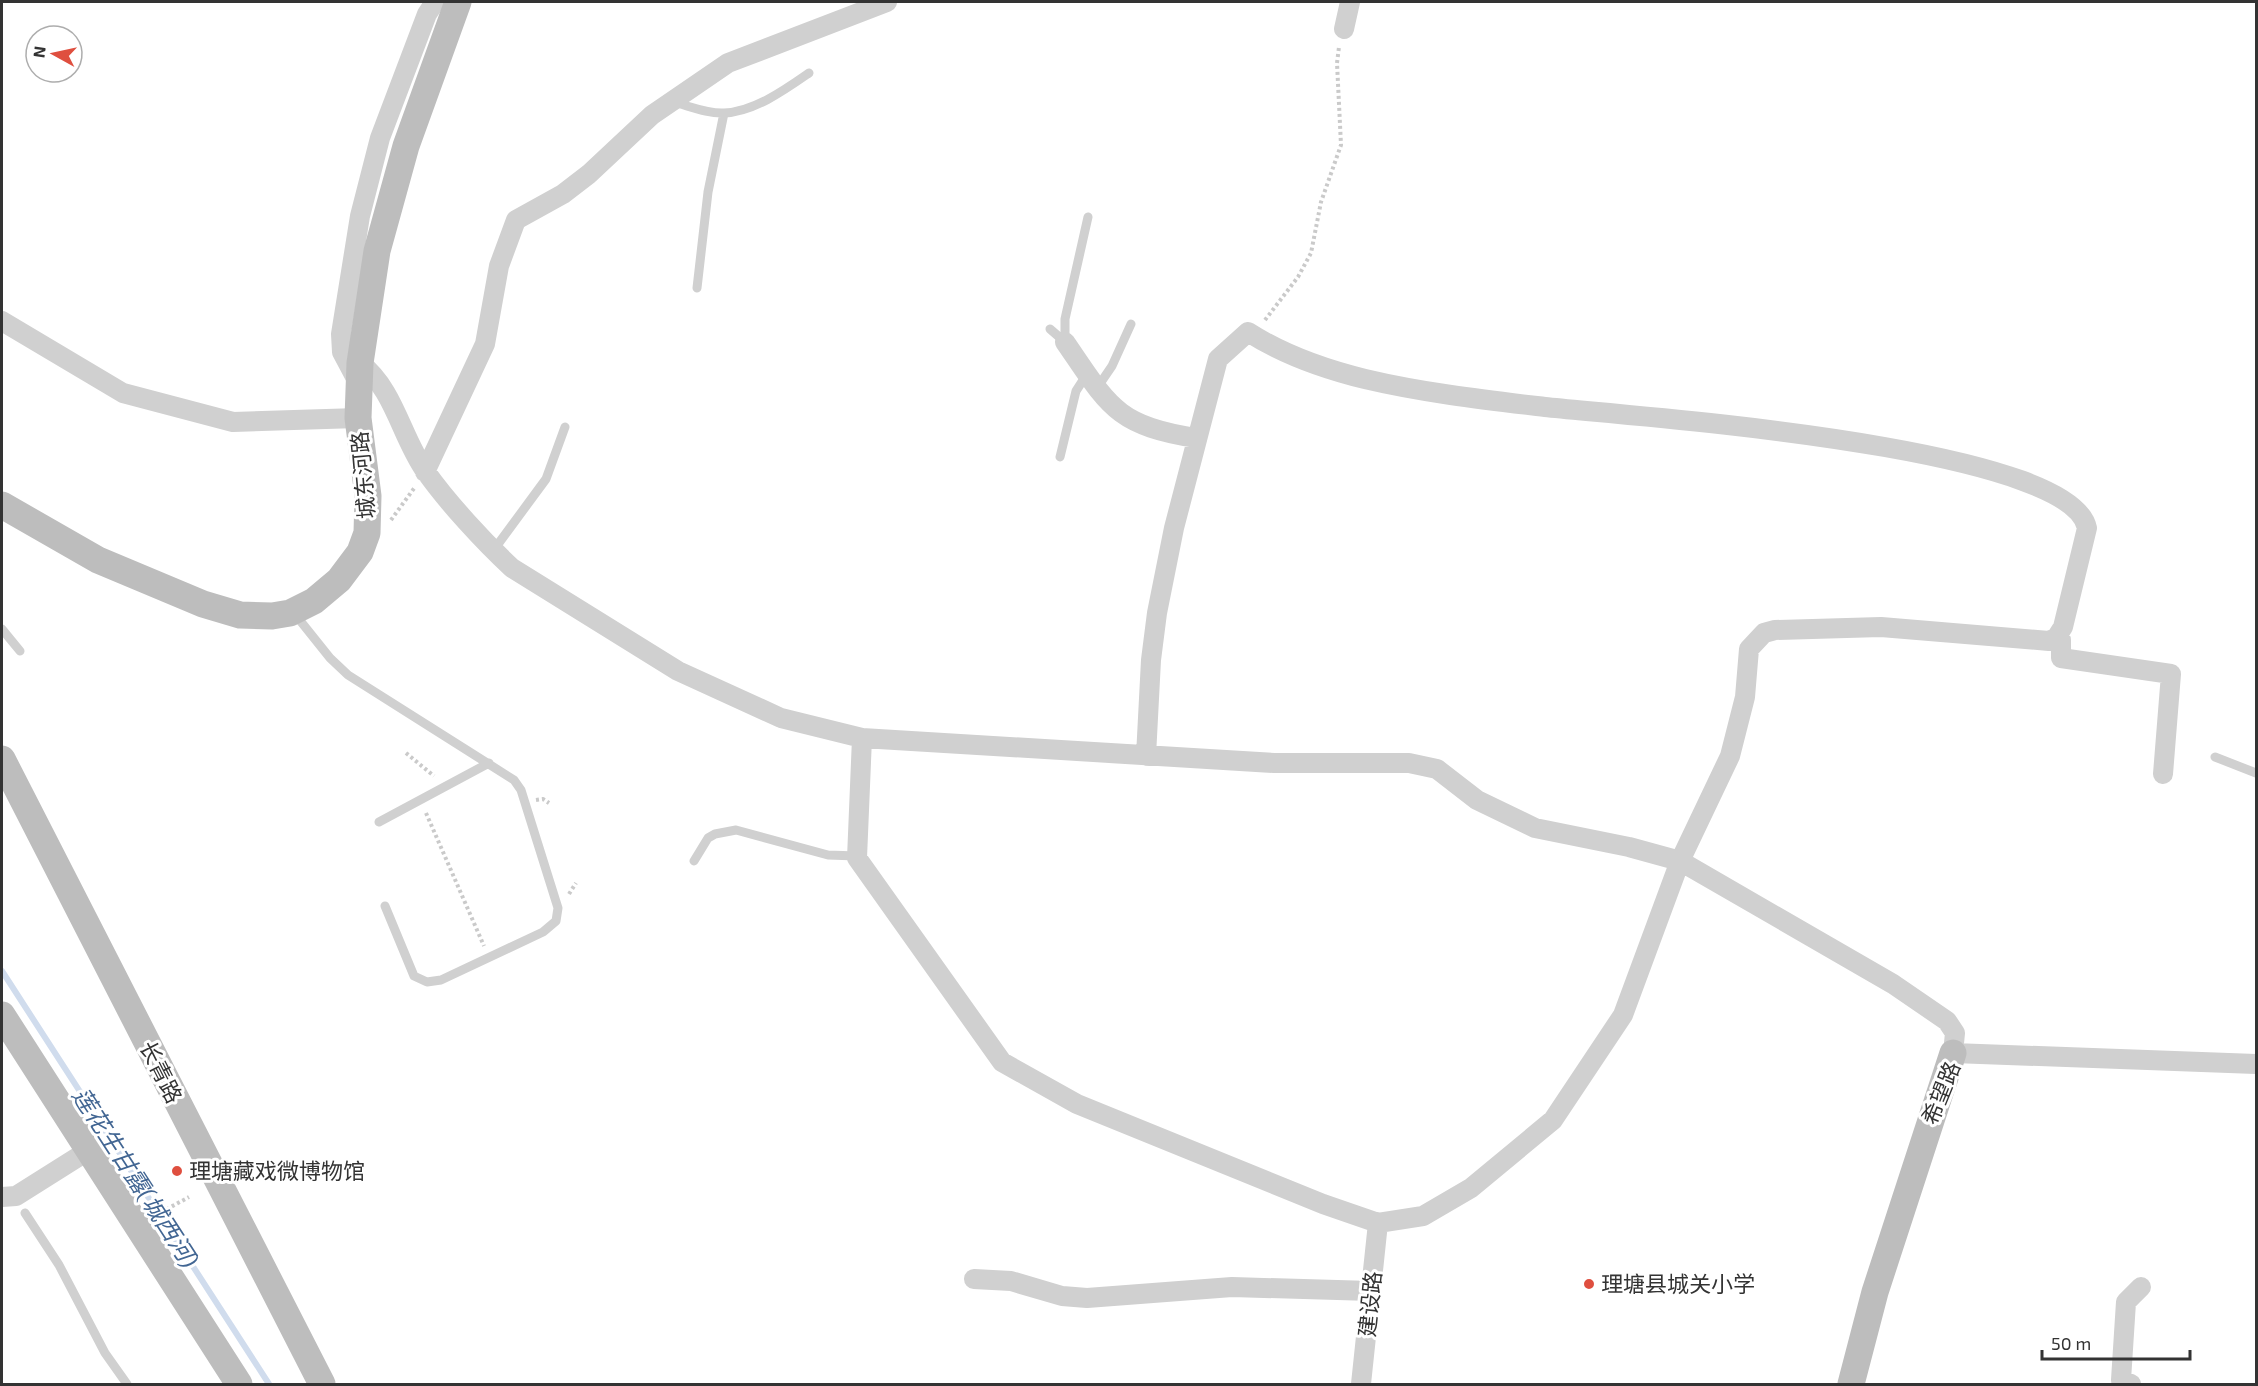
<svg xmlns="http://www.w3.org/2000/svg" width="2258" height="1386" font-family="'Exo 2','Noto Sans SC',sans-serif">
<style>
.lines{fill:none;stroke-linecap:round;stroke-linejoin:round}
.stream{stroke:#d0dced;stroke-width:6}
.path{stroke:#cacaca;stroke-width:4;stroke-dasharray:3 3;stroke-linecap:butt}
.lane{stroke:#d0d0d0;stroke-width:9}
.street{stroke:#d0d0d0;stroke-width:20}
.secondary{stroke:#bdbdbd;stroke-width:27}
.poi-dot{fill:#df4f3f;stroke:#fff;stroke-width:2}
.labels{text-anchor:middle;stroke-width:6;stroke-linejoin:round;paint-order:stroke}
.street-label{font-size:22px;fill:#333;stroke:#fff}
.poi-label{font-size:22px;fill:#333;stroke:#fff;text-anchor:start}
.water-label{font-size:24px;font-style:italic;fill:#426693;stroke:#fff}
</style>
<rect width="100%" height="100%" fill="#fff"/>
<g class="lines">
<path class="stream" d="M2,971l267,413"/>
<path class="path" d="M1265,320l33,-43 13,-24 10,-51 20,-57 -4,-82 2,-16
M391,520l24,-33
M406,753l28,23
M536,800l7,-1 6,4
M426,813l58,133
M569,894l7,-11
M156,1215l33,-18"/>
<path class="lane" d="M673,102c16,4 35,12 51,11 30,-1 62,-24 85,-40
M697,288l11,-96 16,-79
M1050,329l15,13
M1065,342v-23l23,-102
M1097,388l15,-22 19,-42
M1060,457l16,-66 11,-17
M493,551l53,-72 19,-52
M294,613l36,45 18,17 166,105 7,10 37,118 -2,13 -13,11 -102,48 -14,2 -13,-6 -29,-70
M2,629l18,22
M2215,757l41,16
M379,822l110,-59
M694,861l14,-23 7,-4 21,-4 92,25 29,1
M25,1213l34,52 46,88 22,31"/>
<path class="street" d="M1344,29l6,-27
M2,321l121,72 110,29 125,-4
M1065,342c44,64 50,83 131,96
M360,363c35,27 41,74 66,109 22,31 58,70 86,96l166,103 103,47 81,20 412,25h135l28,6 40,31 58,28 94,19 51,14 213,123 54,37 8,12 -2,20 303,11
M359,384l-17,-32 -1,-18 19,-118 20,-78 47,-124 8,-12
M425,472l60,-128 14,-78 17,-46 47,-26 26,-20 63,-59 76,-52 159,-61
M2056,638l5,2v18l110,16 -8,100
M862,738l-5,120 145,204 75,42 246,100 55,19 45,-7 48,-28 82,-68 70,-105 57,-154 50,-105 15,-59 4,-48 15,-16 11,-3 106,-3 168,14 7,-3 7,-11 24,-99c-17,-83 -460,-112 -542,-121 -59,-7 -121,-14 -180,-28 -41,-10 -81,-24 -117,-47l-30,27 -44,169 -17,85 -6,47 -5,96
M2,1197l14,-1 73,-46
M974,1279l37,2 51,15 25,2 145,-11 139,4
M1361,1384l17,-161
M2131,1384l-10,-4 5,-78 15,-15"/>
<path class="secondary" d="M2,505l96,55 105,44 37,11 32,1 18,-3 24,-12 25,-21 21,-28 7,-19 1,-37 -10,-78 2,-55 17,-112 29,-105 52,-144
M2,759l320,625
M2,1015l237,369
M1851,1384l24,-92 78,-239"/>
</g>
<g class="poi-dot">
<circle cx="177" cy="1171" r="6"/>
<circle cx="1589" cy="1284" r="6"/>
</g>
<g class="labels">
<g class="street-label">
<text transform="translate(363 475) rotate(-95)" y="8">城东河路</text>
<text transform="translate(161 1072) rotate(63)" y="8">长青路</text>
<text transform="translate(1941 1093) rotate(-68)" y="8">希望路</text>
<text transform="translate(1370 1304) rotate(-84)" y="8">建设路</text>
</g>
<g class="poi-label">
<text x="189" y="1179">理塘藏戏微博物馆</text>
<text x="1601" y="1292">理塘县城关小学</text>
</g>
<g class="water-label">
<text transform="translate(135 1178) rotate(57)" y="8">莲花生甘露(城西河)</text>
</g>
</g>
<rect width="2258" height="1386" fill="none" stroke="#333333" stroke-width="6"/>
<g transform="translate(54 54) rotate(278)"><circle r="28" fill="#ffffff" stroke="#adadad" stroke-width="1.5"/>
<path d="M0-4.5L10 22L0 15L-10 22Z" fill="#df4f3f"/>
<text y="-9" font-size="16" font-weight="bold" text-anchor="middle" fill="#333333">N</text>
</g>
<path d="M2042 1350v9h148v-9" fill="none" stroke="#333333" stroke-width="3"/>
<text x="2051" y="1350" font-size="18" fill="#333333" stroke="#ffffff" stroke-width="4.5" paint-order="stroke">50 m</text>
</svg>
